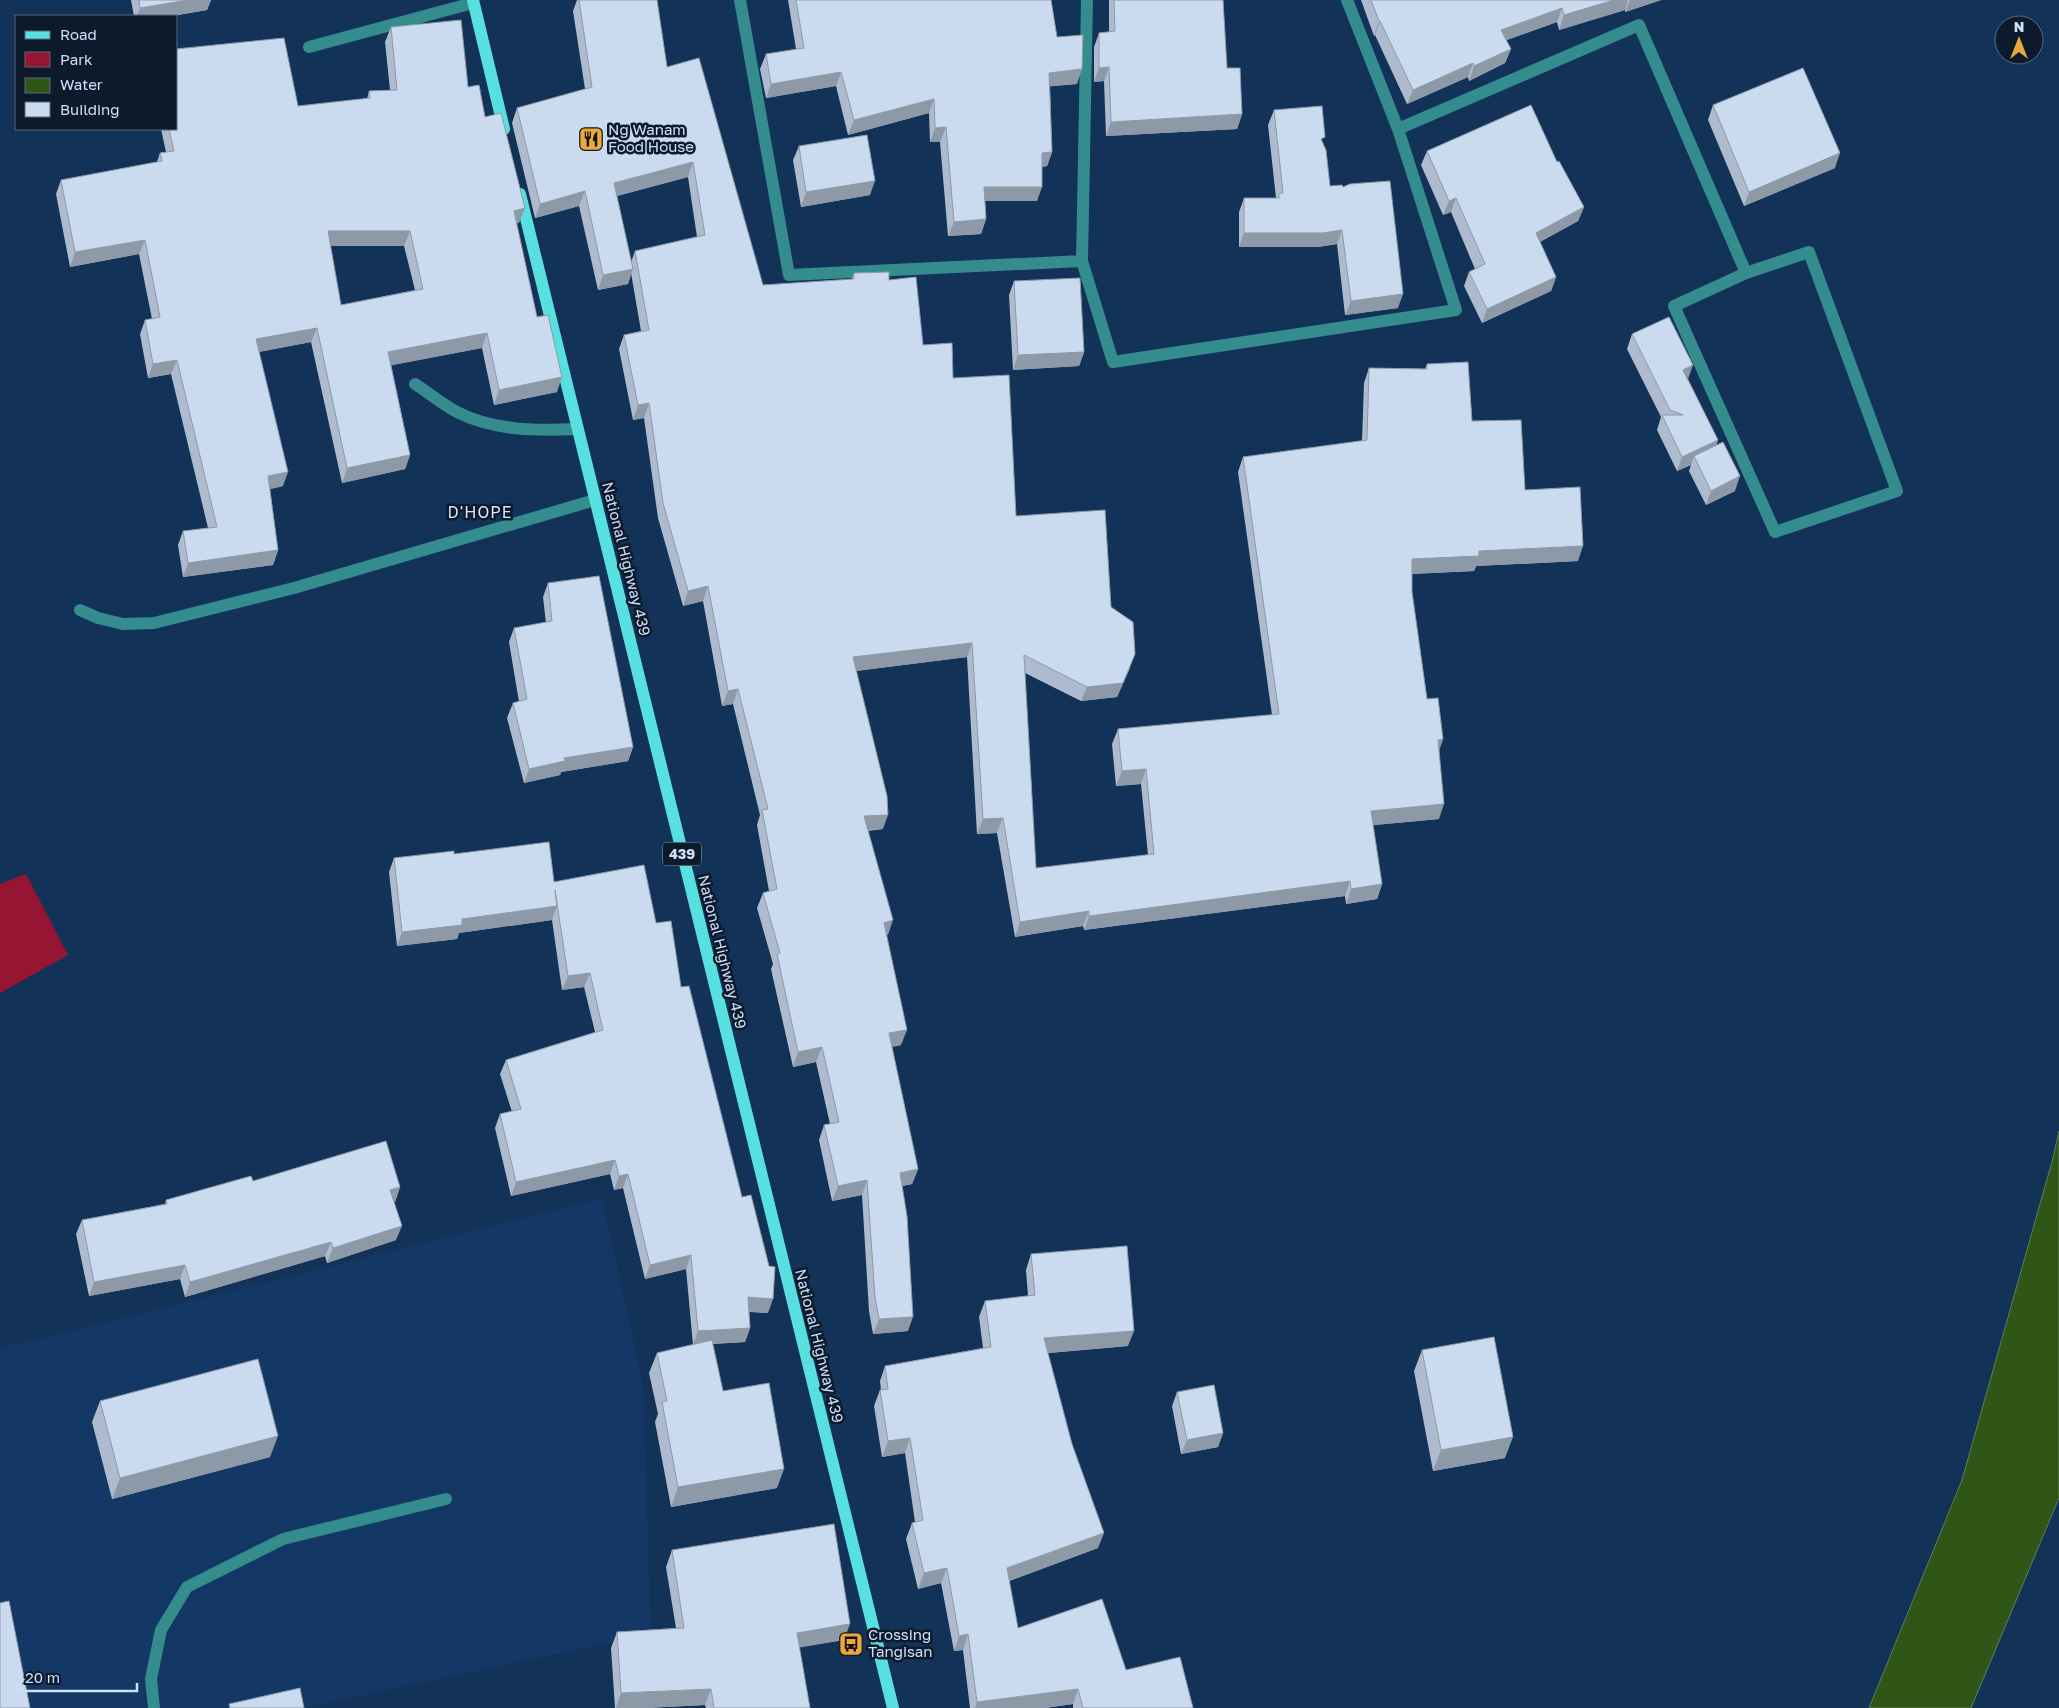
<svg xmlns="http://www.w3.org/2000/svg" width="2059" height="1708" font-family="'Golos Text',sans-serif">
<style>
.built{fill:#143865}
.green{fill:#961533}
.water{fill:#305617;stroke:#5f7f5a}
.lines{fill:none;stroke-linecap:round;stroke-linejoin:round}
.minor{stroke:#348c8d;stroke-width:12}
.major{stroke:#58e0e0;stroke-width:12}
.wall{fill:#aebbce;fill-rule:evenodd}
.shaded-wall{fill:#8d99a7}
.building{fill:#cadaef;stroke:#8d99a7;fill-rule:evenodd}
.labels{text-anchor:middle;stroke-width:5;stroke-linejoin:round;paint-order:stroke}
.shield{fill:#0d1a2b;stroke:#93a5ba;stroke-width:1}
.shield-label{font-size:14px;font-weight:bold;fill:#cde0f8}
.poi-label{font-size:15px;fill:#cde0f8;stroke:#0d1a2b;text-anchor:start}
.street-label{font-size:15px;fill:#cde0f8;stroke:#0d1a2b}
.neighbourhood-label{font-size:16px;letter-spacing:1px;fill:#d7e6f9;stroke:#0d1a2b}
</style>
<rect width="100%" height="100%" fill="#133258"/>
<path class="built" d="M602,1198l41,187 8,249 -347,74h-304v-360z"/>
<path class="green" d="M26,874l42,81 -68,38v-109z"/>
<path class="water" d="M2059,1131v367l-88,210h-102l93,-228 91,-322z"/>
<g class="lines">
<path class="minor" d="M740,0l49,275 293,-14
M1087,0l-5,261 31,101 343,-52 -58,-181 -51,-129
M309,47l164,-44
M1398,129l241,-104 107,248 -72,33 101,226 122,-41 -88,-239 -63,21
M415,384c14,9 27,20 42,28 37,19 81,19 121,17
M80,610l18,8 25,6 31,-1 140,-35 301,-88
M154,1708l-3,-29 10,-49 26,-43 96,-48 163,-40"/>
<path class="major" d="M473,0l31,129
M520,194l373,1514"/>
</g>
<path class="wall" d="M131,0h80l-4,10 -35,6h-38z
M577,0h80l10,67 96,218 89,-6 2,-6 35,7 34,65 30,33 63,138 95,91 19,61 -13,29 -36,4 -56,-28 11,195 112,-13 -7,-71 -25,2 -4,-42 6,-15 154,-14 -34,-243 5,-15 119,-16 2,-58 5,-15 56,1 2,-5 98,126 53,71 -102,5 -2,5 -62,3v18l15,107 16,40 -4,11v69l-66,6 9,59 -5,15 -31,5 -1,-8 -261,34 -1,-4 -68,11 -18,-104 -20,1 -10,-177 -111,14 27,158 -15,2 20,104h-2l15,110 -9,2 26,122 -6,15 -10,2 6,145 -35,3 -4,-23 -7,-116 -30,6 -13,-61 5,-15 6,-1 -14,-62 -23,5 -22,-98 2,-5 -16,-56 6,-15 6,-2 -12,-66 3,-10 -27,-111 -11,2 -19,-105 -20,5 -25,-88 -14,-100 -11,2 -14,-71 5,-14 17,-4 -10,-58 -3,11 -30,6 -19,-84 -44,12 -23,-95 5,-15 68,-19 -12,-78zM688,177l9,60 -62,14 -4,11 -14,-66z
M788,0h263l6,37 20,47 -27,2 2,66 -5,14 -5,1 -5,34h-52l1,18 -5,15 -33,2 -8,-94h-10l-1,-29 -81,22 -12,-49 -70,12 -6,-29 6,-15 30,-5z
M1109,0h114l4,68 15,46 -5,15 -131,7 -2,-55 -10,1v-35l5,-14 10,-1z
M1361,0h300l-36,12v-2l-66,20 -2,-8 -51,18 5,9 -6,14 -36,18 -1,-4 -61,27 -32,-69 -1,1z
M391,27l77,60 17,30 34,106h-3l21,94 20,75 -63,13 -12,-57 -91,17 19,90 -5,14 -63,14 -31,-141 -52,10 24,134 -13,3 8,61 -5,15 -90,12 -5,-32 5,-14 25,-3 -37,-154 -23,4 -8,-44 5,-14 7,-1 -13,-65 -69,13 -14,-73 5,-14 96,-18 3,-9 6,-1 -5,-23h15l122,-23 69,-7 2,-8 21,-1 -5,-48zM330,246h74l11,44 -74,15z
M1713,105l122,63 -91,38 -36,-86z
M1274,110l49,33 7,43 68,122 -53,7 -8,-71 -19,3h-79v-35l5,-14h32l-8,-73z
M799,146l71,49 -69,12 -8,-47z
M1427,151l130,11 27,45 -6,14 -38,21 16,35 -5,14 -69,32 -18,-37 5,-14 6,-3 -24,-57 -8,3 -22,-50z
M1014,281l70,71 -5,14 -66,4 -4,-75z
M1632,334l56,45 30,61 -2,6 19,45 -29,14 -17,-34 2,-6 -14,6 -20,-41 4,-13 -34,-68z
M548,583l85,164 -5,14 -67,11 -1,3 -36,8 -17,-65 6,-15 6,-1 -10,-60 5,-14 32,-5 -3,-26z
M454,854l100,28 102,41 25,64 87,326 -19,-1 1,16 -5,14 -33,2 11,47 54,97 -106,19 -16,-85 3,-8 -9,-41 8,-20 36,-8 -7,-76 -41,10 -22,-91 -9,2 -4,-16 -99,22 -16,-68 5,-14 12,-2 -12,-38 6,-14 89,-28 -11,-45 -22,3 -10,-70 -93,13 -2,6 -60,7 -8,-74 5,-14z
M253,1181l147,6 -5,15h-1l2,38 -69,23 -2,-7 -140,41 -5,-18 -91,17 -13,-62 6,-14 83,-16 1,-4z
M1031,1254l97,92 -80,7 50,195 -89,33 9,47 108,42 67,38h-120v-4l-28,4h-75l-7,-58 -9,1 -13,-68 -23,6 -12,-50 6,-16 3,-1 -10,-69 -23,4 -8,-51 6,-16h1l-1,-9 5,-15 98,-18 -4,-31 6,-16 43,-5 -2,-26z
M1422,1350l83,108 -72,13 -19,-100z
M1177,1392l46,41 -5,14 -37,7 -9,-48z
M100,1401l170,56 -158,42 -20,-77z
M672,1550l172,90 -45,7 11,61h-104l-1,-3 -59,3h-31l-4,-60 6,-16 59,-4 -10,-61z"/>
<path class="shaded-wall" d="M188,0h23l-4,10 -35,6h-35l3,-8z
M1614,0h14l-3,10 -66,20 5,-15z
M1630,0h31l-36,12z
M1562,8l-5,14 -61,22 5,-14z
M1379,21h1l-5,14 -1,1z
M1511,49l-6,14 -36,18 5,-15z
M1473,63l-5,14 -61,27 6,-14z
M1109,67l-5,14 -10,1 5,-14z
M1082,69l-5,15 -33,3 5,-14z
M841,72l-5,14 -70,12 5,-14z
M934,99l-5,14 -81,22 6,-15z
M1242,114l-5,15 -131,7 5,-14z
M946,127l-6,15h-10l5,-14z
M1052,152l-5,14 -10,1 5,-14z
M1840,153l-5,15 -91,38 5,-14z
M693,162l-5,15 -79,21 5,-15z
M875,181l-5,14 -69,12 5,-15z
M984,187h58l-5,14h-58z
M585,191l-6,15 -44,12 5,-14z
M1456,198l-5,14 -8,3 6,-14z
M1584,207l-6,14 -48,26 6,-14z
M525,208l-6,15 -10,2 5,-14z
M986,219l-5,15 -33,2 6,-14z
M1342,230l-5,14 -19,3h-79l5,-14z
M328,231h82l-6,15h-82z
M145,240l-6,14 -69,13 5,-15z
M633,269l-5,15 -30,6 5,-15z
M1556,277l-5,14 -69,32 5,-14z
M1403,294l-5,14 -53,7 6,-14z
M317,328l-6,14 -60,11 5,-14z
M487,333l-5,15 -99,19 5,-15z
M1084,352l-5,14 -66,4 5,-15z
M177,360l-6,14 -23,4 5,-14z
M1693,365l-5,14 -5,-9z
M562,377l-5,15 -63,13 5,-15z
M649,403l-5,15 -11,2 5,-15z
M1718,440l-5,14 -19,2 -3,9 -14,6 5,-14z
M410,455l-5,14 -63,14 5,-15z
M288,472l-5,14 -20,5 5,-15z
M1740,476l-5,15 -29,14 5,-14z
M1583,546l-5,15 -102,5 -2,5 -67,3 5,-15 67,-8z
M278,550l-5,15 -90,12 5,-14z
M708,586l-5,15 -20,5 5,-15z
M972,643l-5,14 -120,15 6,-15z
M1135,654l-18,43 -36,4 6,-14z
M738,689l-5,15 -11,2 6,-15z
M1443,739l-5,15v-14z
M633,747l-5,14 -67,11 -1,3 -36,8 5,-14 35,-11z
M1146,769l-5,15 -25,2 6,-15z
M1444,804l-5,15 -74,7 6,-15z
M888,815l-5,14 -24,2 5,-15z
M1003,818l-6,15 -20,1 6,-15z
M1350,881l-5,15 -261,34 5,-14z
M1382,884l-5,15 -31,5 5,-15z
M557,906l-5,14 -93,13 -2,6 -60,7 5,-14 60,-13z
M1089,911l-6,15 -68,11 5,-15z
M893,920l-5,15 -10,3 6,-15z
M590,973l-6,14 -22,3 6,-14z
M907,1030l-6,15 -17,3 5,-15z
M822,1047l-6,15 -23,5 5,-15z
M615,1160l-5,14 -99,22 5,-14z
M918,1169l-6,15 -18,4 6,-15z
M628,1174l-5,14 -9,2 5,-14z
M867,1180l-5,15 -30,6 6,-15z
M400,1187l-5,15 -10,3 5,-15z
M402,1226l-6,14 -69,23 6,-15z
M331,1242l-6,14 -140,41 5,-15z
M691,1255l-5,14 -41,10 5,-14z
M185,1265l-5,14 -91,17 5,-14z
M748,1297l25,2 -5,14 -25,-2z
M913,1317l-5,14 -35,3 6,-15z
M750,1328l-5,14 -52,3 5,-14z
M1134,1331l-6,15 -90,8 6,-16z
M1223,1433l-5,14 -37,7 6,-14z
M278,1436l-8,21 -158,42 8,-21z
M1513,1437l-8,21 -72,13 8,-21z
M910,1438l-5,15 -23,4 6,-16z
M784,1469l-7,19 -106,19 7,-20z
M1104,1533l-6,15 -97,36 6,-16z
M947,1568l-6,15 -23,6 6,-16z
M850,1624l-6,16 -53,9 6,-16z
M968,1634l-5,16 -9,1 5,-15z
M711,1689l-6,16 -59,3h-30l5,-15z
M1078,1689l-5,15 -28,4h-70l2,-6z"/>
<path class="building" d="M139,0h49l-48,8z
M579,0h78l10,67 32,-9 64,227 91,-6v-6l35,-1v8l27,-3 7,68 29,-2 1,35 56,-3 7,141 89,-6 6,97 22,15 2,32 -12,29 -36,4 -63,-32 12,213 118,-14 -8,-85 -24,2 -4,-42 161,-15 -36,-257 124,-17 2,-72 58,1v-5l41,-2 4,59 49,-1 4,70 55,-3 3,59 -104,5v5l-67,3v33l15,107 11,-1 5,41 -5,1 6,64 -73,7 11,73 -31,5 -1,-8 -261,35v-5l-69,11 -17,-104 -20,1 -11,-176 -119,14 34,139 1,19 -24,1 29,104 -9,3 23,107 -18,3 29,136 -18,4 7,43 6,101 -34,2 -4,-22 -8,-117 -29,6 -14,-61 15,-3 -17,-75 -24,5 -21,-98 3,-1 -17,-60 14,-4 -15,-79 6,-1 -30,-120 -10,2 -20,-105 -20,5 -25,-88 -14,-100 -11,2 -14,-70 25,-5 -14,-79 70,-16 -12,-73 -79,21 19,86 -30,6 -18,-84 -45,13 -23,-96 75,-21z
M796,0h255l6,37 26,-2 -1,34 -33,4 3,79 -10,1v34h-58l2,32 -32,3 -8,-95 -11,1 -1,-29 -80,21 -13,-48 -70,12 -5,-30 38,-6z
M1114,0h109l4,68h13l2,46 -131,8 -2,-55 -10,1v-35l16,-2z
M1371,0h243l-50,15 -2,-7 -61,22 10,19 -37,17 -1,-3 -60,27 -33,-69h-1z
M461,20l7,67 11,-2 6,32 16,-4 24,95 -11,3 23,106 11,-2 14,62 -63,13 -12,-57 -99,19 22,103 -63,13 -30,-140 -61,11 32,133 -20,4 10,74 -90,13 -5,-32 34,-4 -40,-167 -24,4 -8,-44 15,-3 -15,-77 -70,12 -14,-72 101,-19 -2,-8 14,-2 -5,-22h7v-80l108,-11 14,68 72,-8 -1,-7 28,-1 -6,-63zM328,231h82l13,58 -82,16z
M1803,68l37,85 -91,39 -36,-87z
M1531,105l26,57 2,-1 25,46 -48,26 20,44 -69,32 -18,-37 16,-8 -29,-66 -7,3 -22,-50z
M1322,106l3,31 -4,2 5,11 4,36 12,-1 1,2 7,-3 40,-3 13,113 -52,7 -9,-71 -19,3h-79v-35h35v-4l4,-1 -9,-83z
M867,135l8,46 -69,11 -7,-46z
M1080,278l4,74 -66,3 -4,-74z
M1669,317l24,48 -10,5 35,70 -36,17 -20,-42h21l-13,-5 -38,-76z
M1723,442l17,34 -29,15 -17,-35z
M599,576l34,171 -69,11 1,3 -36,8 -16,-66 14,-4 -13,-71 38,-7 -4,-38z
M549,842l5,40 90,-17 12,58 15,-2 10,66 8,-1 53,211 9,-2 18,71 6,1 -2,32 -25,-2 2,31 -52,3 -7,-76 -41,10 -22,-91 -9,2 -4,-16 -99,22 -16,-68 21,-5 -15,-49 97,-30 -13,-57 -22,3 -13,-86 2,16 -95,13v6l-60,7 -8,-74 60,-7v3z
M386,1141l14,46 -10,3 12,36 -69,22 -2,-6 -141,40 -5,-17 -91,17 -12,-62 85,-16 -1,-4 85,-24 2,5z
M1127,1246l7,85 -90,7 28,106 32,89 -97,35 11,60 84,-29 24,71 54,-13 13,51h-110l-5,-19 -101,13 -9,-68 -9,2 -12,-68 -23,5 -12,-50 11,-3 -13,-82 -22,3 -8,-51 8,-1 -3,-23 106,-19 -6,-46 50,-6 -4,-41z
M1494,1337l19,100 -72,13 -19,-100z
M712,1340l11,51 46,-8 15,86 -106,18 -16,-85 5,-1 -10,-48z
M258,1359l20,77 -158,42 -20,-77z
M1214,1385l9,48 -36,7 -10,-48z
M834,1524l16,100 -53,9 13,75h-96l-3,-19 -90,4 -4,-61 67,-4 -12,-78z
M9,1601l21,107h-30v-105z
M300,1688l4,20h-74l-1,-4z"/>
<defs>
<g id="restaurant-square" transform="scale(1.25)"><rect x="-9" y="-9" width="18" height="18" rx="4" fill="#eca93a" stroke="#0d1a2b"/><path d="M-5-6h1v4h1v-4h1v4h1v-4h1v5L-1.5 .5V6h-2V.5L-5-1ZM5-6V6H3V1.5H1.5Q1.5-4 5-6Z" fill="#111"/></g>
<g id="bus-square" transform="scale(1.25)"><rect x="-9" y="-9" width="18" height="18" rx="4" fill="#eca93a" stroke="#0d1a2b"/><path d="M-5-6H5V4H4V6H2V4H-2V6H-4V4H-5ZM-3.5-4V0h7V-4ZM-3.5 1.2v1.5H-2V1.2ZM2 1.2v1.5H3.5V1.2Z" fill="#111"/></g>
</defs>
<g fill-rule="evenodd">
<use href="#restaurant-square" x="591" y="139"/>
<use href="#bus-square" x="851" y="1644"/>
</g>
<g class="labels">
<rect class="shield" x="663" y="842.5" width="38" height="23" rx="4"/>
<g class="shield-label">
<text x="682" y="859">439</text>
</g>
<g class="poi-label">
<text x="608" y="135">Ng Wanam<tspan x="608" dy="17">Food House</tspan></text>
<text x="868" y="1640">Crossing<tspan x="868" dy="17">Tangisan</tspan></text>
</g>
<g class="street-label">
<text transform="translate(626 559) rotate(76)" y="5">National Highway 439</text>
<text transform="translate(722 952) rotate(76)" y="5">National Highway 439</text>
<text transform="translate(819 1346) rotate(76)" y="5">National Highway 439</text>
</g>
<g class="neighbourhood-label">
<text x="480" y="518">D'HOPE</text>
</g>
</g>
<rect x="15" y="15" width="162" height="115" fill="#0d1a2b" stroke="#5a697d"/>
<rect x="25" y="31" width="25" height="8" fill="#58e0e0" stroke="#5a697d"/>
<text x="60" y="40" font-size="15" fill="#cde0f8">Road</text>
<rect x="25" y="52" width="25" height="15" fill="#961533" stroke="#5a697d"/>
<text x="60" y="65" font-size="15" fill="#cde0f8">Park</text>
<rect x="25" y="78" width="25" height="15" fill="#305617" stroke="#5a697d"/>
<text x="60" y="90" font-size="15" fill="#cde0f8">Water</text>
<rect x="25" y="102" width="25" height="15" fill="#cadaef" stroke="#5a697d"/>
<text x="60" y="115" font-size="15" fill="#cde0f8">Building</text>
<g transform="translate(2019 40)"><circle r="24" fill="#0d1a2b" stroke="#5a697d"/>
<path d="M0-4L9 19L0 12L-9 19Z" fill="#eca93a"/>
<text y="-8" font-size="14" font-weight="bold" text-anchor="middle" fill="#cde0f8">N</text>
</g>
<path d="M18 1683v8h119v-8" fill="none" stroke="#cde0f8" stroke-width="2.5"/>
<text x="25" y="1683" font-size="15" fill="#cde0f8" stroke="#0d1a2b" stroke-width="4" paint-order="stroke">20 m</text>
</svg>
